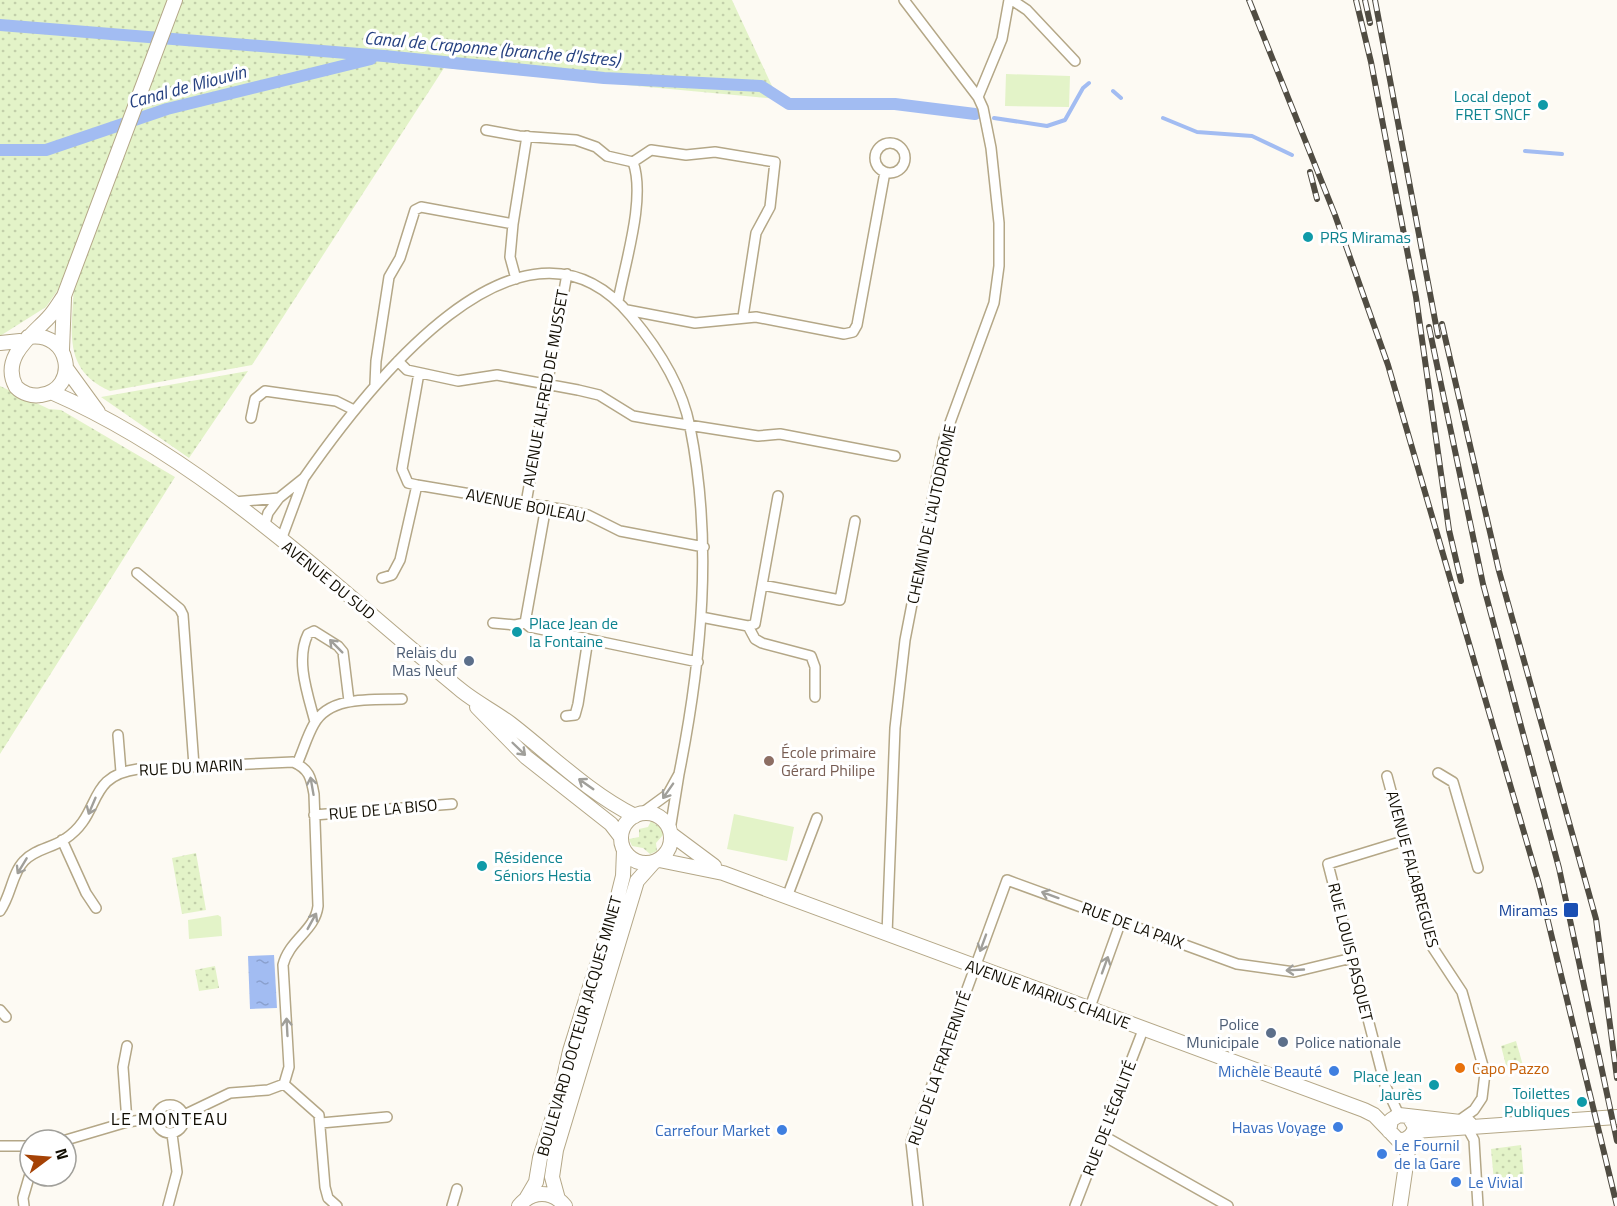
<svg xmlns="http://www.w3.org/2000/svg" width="1617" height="1206" font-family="'Titillium Web',sans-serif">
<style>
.grass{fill:url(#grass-dots)}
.pitch{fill:#e3f3c8}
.water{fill:url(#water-ripples)}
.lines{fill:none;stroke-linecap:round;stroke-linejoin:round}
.stream{stroke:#a2bcf2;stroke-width:4}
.canal{stroke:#a2bcf2;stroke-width:12}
.street-casing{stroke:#b4a787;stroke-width:12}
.secondary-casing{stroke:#b4a787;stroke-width:16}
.street{stroke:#fff;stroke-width:9}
.secondary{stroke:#fff;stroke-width:14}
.rail-casing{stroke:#504c42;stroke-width:6}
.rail{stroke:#fff;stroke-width:4;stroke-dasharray:11;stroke-linecap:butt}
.oneway{stroke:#a09f9a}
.culture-dot{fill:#0f9aa8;stroke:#fff;stroke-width:2}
.service-dot{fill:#5c6f8a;stroke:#fff;stroke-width:2}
.education-dot{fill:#8d6e63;stroke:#fff;stroke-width:2}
.transit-dot{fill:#1a4fb4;stroke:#fff;stroke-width:2}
.food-dot{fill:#e8710a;stroke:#fff;stroke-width:2}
.shop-dot{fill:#3f7fe0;stroke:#fff;stroke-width:2}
.labels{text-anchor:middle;stroke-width:6;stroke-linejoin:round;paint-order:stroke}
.culture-label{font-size:16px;fill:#0d838f;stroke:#fff;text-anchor:end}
.street-label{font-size:16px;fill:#120e03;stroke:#fff}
.service-label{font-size:16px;fill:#4e5e75;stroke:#fff;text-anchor:end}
.education-label{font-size:16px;fill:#785e54;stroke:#fff;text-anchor:start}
.transit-label{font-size:16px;fill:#164399;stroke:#fff;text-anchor:end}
.food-label{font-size:16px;fill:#c56008;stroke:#fff;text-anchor:start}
.shop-label{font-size:16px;fill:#366cbe;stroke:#fff;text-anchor:end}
.water-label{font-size:18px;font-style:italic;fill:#254180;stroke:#fff}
.neighbourhood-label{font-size:18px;letter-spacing:1.5px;fill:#120e03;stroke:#fff}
</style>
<defs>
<pattern id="grass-dots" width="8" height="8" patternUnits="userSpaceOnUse" patternTransform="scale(1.5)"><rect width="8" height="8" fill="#e3f3c8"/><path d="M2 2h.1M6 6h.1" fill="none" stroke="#c2cfaa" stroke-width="1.8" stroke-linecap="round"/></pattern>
<pattern id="water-ripples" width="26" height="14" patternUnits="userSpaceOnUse" patternTransform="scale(1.5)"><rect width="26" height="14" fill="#a2bcf2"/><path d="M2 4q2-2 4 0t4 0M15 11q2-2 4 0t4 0" fill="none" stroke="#8aa0ce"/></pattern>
</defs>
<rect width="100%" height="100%" fill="#fdfaf3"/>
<path class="grass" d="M0,0h732l46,99 -334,-31 -192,297 -142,26c-50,-22 -37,-63 -36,-110l-8,-3 -20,29 -46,29z
M248,371l-59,87 -88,-61z
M0,386l49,23 12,1 114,67 -175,277z
M651,821l10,7 2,7 -7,8 1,8 -7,3 -7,-6 -11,-2 -3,-7 10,-2v-8l9,-2z
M196,853l10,57 -24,4 -10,-56z
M215,966l4,22 -20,3 -4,-21z
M1516,1041l8,28 -16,4 -7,-27z
M1521,1145l3,34 -30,2 -3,-32z"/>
<path class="pitch" d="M1006,74l64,2 -1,31 -64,-1z
M734,814l60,13 -7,34 -60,-12z
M218,915l3,2 1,19 -33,3 -1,-19z"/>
<path class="water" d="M274,955l3,53 -27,1 -2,-53z"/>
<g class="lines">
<path class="stream" d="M1113,91l8,7
M994,118l53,8 18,-6 18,-32 6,-5
M1163,118l34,14 55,4 40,19
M1525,151l37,3"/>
<path class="canal" d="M0,25l384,31 220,22 157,8 28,18h106l80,10
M0,150h46l121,-41 204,-50"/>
<g class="street-casing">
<path id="street" d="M904,0l74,97
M1012,0l15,10 48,51
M486,130l33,6 57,4 20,7 11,9 26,6
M875 158a15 15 0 1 1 30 0a15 15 0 1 1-30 0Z
M516,279l-6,-22 3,-33 14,-88
M618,301c7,-38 28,-103 15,-139l18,-12 35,5 29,-3 60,10 -5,45 -14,26 -13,84
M627,310l68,13 61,-6 88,17 9,-2 4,-7 28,-153
M398,361l9,9 51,11 39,-6 81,15 21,5 34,21 17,3 108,17 22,-2 115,22
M375,384l1,-23 13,-84 11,-19 15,-48 6,-3 92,17
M251,418l4,-19 10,-8 71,10 18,9
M304,478c60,-86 217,-294 327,-162 26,31 51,70 59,111 23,115 12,232 -11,347
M417,485l149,25 22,5 32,16 84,16
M234,502l45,-4 25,-20 -23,62
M526,503l41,-229
M546,506l-21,117 5,4 168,35
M264,527l4,-14 11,-15
M137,573l43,36 3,6 11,151
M382,578l10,-3 8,-15 17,-75 -9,-2 -6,-14 17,-96
M762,585l16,-89
M701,617l47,9 7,-2 7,-39 78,15 15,-79
M493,623l22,2 10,-2
M748,626l7,13 7,4 49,13 4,11v30
M566,716l9,-1 3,-11 10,-65
M315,722c-7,-27 -20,-62 -7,-88l6,-3 24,15 5,6 6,49
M118,735l3,37
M297,764c6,-13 10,-28 17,-40 16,-29 60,-24 88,-25
M1438,773l15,9 25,86
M1387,776l46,172 29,44 23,81 -3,25 -8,12 -17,12
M642,813l26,-19 11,-20 -9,56
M314,815l138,-11
M62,840l24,53 10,15
M787,897l30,-79
M0,911c11,-15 12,-38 24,-50 11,-12 28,-13 41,-22 38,-25 20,-63 73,-70l155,-7c16,7 18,15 21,32l4,112c-3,25 -29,34 -35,59l6,102 -5,17
M887,934l8,-206 10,-88 39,-201 50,-136 5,-37v-43l-8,-75 -8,-40 -5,-11 24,-58 7,-39
M0,1010l6,7
M1089,1010l32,-89
M127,1046l-4,21 4,55
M156 1119a14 14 0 1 1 28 0a14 14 0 1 1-28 0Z
M184,1115l46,-22 38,-3 16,-6 35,31 6,72 3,11 9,8
M1399,1115l-14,-30 -57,-221 75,-23
M321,1123l66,-6
M1468,1129l6,11 4,66
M1102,1135l126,71
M66,1140l61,-18 29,-4
M0,1146h30
M24,1206l-1,-8 7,-24
M168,1206l9,-34 -5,-38
M452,1206l5,-17
M918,1206l-7,-64 96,-262 230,84 57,8 58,-14
M1075,1206l68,-176"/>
</g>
<g class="secondary-casing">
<path id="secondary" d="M28,337c43,-7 52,52 13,58 -9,2 -19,-2 -25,-8 -16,-29 15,-51 32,-69 6,-6 11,-15 16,-22l111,-296
M0,343l20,-2
M62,350l2,-52
M66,368l32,44
M51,392c156,68 280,192 411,299 15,12 33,21 49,33 40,31 78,69 124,92
M477,707l49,50 85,67 10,13
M621 838a25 25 0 1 1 50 0a25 25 0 1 1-50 0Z
M671,834l43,32
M659,860l64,13 641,237 10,5 24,25c9,1 15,-4 17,-13l-6,-10
M1389,1131l2,-11 8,-5 70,8
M1414,1131l203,-14
M526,1199l10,-17 4,-24 20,-63 10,-44 46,-147 7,-28 1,-26
M558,1199l-6,-22 4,-27 81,-269 16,-18
M519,1206c13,-16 33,-16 46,0
M1400,1206l10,-69"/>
</g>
<use href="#street" class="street"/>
<use href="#secondary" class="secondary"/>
<g class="rail-casing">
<path id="rail" d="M1249,0l86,215 53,150 151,519 78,322
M1356,0l15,62 45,235 33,233 12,51
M1365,0l5,23
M1375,0l63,336
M1310,172l7,27
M1442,324l57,247 97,348 21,159
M1429,327l54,257 76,284 58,273"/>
</g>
<use href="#rail" class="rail"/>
</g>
<defs><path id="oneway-shaft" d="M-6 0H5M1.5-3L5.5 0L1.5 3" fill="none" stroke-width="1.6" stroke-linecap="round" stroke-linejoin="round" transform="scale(1.5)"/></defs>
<g class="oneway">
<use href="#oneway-shaft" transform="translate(336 646) rotate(-135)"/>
<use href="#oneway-shaft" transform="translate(519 749) rotate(44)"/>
<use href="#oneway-shaft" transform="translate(586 784) rotate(-145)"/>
<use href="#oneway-shaft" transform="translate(312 786) rotate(-100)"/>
<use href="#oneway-shaft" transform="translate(668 791) rotate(125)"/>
<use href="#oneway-shaft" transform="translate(92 806) rotate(113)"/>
<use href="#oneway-shaft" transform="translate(22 866) rotate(121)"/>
<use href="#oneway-shaft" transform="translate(1050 895) rotate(-160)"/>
<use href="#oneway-shaft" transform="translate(312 921) rotate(-61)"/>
<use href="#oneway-shaft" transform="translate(983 943) rotate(110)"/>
<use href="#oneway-shaft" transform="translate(1105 965) rotate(-70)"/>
<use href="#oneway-shaft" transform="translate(1295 970) rotate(177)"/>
<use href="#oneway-shaft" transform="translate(287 1027) rotate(-93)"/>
</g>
<g class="culture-dot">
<circle cx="1543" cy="105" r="6"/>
<circle cx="1308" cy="237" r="6"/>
<circle cx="517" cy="632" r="6"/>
<circle cx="482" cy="866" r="6"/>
<circle cx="1434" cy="1085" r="6"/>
<circle cx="1582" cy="1102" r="6"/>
</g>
<g class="service-dot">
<circle cx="469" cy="661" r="6"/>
<circle cx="1271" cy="1033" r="6"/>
<circle cx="1283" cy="1042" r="6"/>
</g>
<circle class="education-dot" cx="769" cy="761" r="6"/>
<rect class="transit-dot" x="1563" y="902" width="16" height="16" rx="3"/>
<circle class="food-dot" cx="1460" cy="1068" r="6"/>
<g class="shop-dot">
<circle cx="1334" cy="1071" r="6"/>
<circle cx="1338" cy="1127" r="6"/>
<circle cx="782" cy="1130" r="6"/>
<circle cx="1382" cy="1154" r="6"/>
<circle cx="1456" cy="1182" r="6"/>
</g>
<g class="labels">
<g class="culture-label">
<text x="1531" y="102">Local depot<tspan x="1531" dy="18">FRET SNCF</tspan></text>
<text x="1320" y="243" text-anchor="start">PRS Miramas</text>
<text x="529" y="629" text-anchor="start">Place Jean de<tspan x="529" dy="18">la Fontaine</tspan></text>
<text x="494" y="863" text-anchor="start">Résidence<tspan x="494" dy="18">Séniors Hestia</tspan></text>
<text x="1422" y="1082">Place Jean<tspan x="1422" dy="18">Jaurès</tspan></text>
<text x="1570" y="1099">Toilettes<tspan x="1570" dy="18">Publiques</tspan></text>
</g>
<g class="street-label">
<text transform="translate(545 388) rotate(-80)" y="6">AVENUE ALFRED DE MUSSET</text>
<text transform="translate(526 505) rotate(11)" y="6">AVENUE BOILEAU</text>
<text transform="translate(931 514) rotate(-78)" y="6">CHEMIN DE L'AUTODROME</text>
<text transform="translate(329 580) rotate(39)" y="6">AVENUE DU SUD</text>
<text transform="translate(191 767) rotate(-3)" y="6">RUE DU MARIN</text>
<text transform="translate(383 809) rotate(-5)" y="6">RUE DE LA BISO</text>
<text transform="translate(1413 869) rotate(75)" y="6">AVENUE FALABREGUES</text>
<text transform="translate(1133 925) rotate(20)" y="6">RUE DE LA PAIX</text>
<text transform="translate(1351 952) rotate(76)" y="6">RUE LOUIS PASQUET</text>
<text transform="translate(1048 994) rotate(20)" y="6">AVENUE MARIUS CHALVE</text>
<text transform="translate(579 1026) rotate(-74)" y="6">BOULEVARD DOCTEUR JACQUES MINET</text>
<text transform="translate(939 1068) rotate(-71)" y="6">RUE DE LA FRATERNITÉ</text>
<text transform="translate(1109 1118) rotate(-69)" y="6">RUE DE L'ÉGALITÉ</text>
</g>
<g class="service-label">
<text x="457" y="658">Relais du<tspan x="457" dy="18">Mas Neuf</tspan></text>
<text x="1259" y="1030">Police<tspan x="1259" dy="18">Municipale</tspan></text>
<text x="1295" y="1048" text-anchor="start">Police nationale</text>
</g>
<g class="education-label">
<text x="781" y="758">École primaire<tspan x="781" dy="18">Gérard Philipe</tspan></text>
</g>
<g class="transit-label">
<text x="1558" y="916">Miramas</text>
</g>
<g class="food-label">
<text x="1472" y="1074">Capo Pazzo</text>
</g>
<g class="shop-label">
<text x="1322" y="1077">Michèle Beauté</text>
<text x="1326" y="1133">Havas Voyage</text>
<text x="770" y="1136">Carrefour Market</text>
<text x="1394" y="1151" text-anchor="start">Le Fournil<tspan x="1394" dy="18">de la Gare</tspan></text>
<text x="1468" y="1188" text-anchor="start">Le Vivial</text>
</g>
<g class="water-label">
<text transform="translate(492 49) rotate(5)" y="6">Canal de Craponne (branche d'Istres)</text>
<text transform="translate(187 87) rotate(-15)" y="6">Canal de Miouvin</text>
</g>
<g class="neighbourhood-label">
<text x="170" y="1125">LE MONTEAU</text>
</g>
</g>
<g transform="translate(48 1158) rotate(74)"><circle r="28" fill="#ffffff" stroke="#a09f9a" stroke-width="1.5"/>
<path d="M0-4.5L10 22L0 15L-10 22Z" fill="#a54205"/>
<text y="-9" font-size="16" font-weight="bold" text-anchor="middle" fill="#120e03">N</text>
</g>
</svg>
